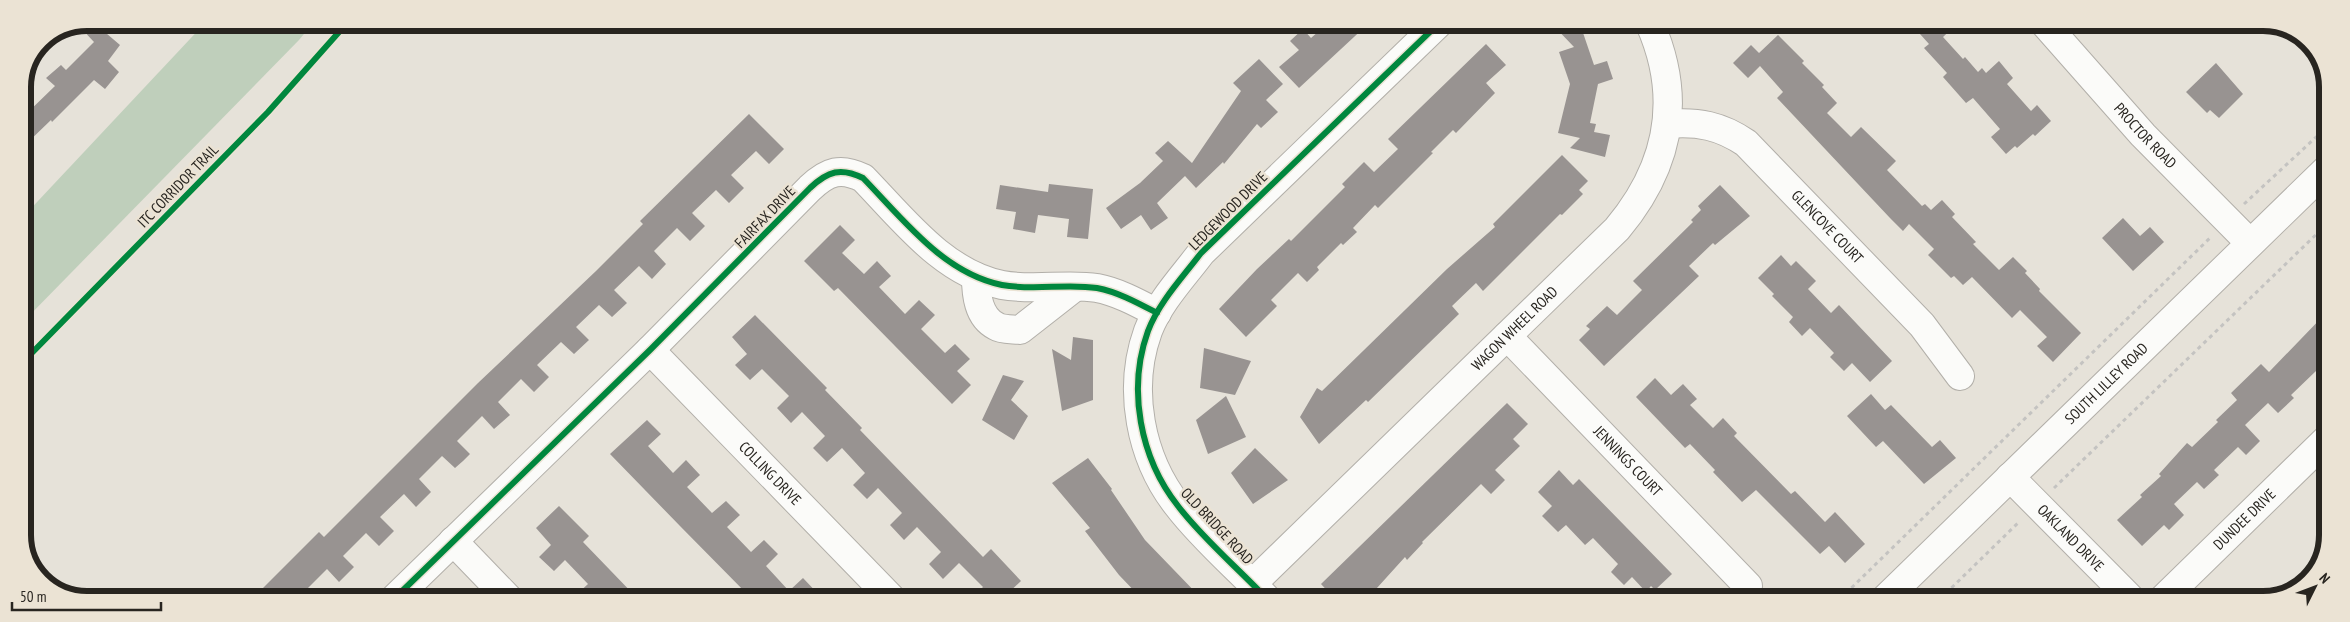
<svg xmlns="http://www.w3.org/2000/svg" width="2350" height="622" font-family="'PT Sans Narrow',sans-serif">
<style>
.green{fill:#bfcfbb}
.building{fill:#989391}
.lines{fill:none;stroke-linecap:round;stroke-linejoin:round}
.minor-casing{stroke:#b2afa9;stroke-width:30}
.path{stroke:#c4c3c1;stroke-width:3;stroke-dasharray:4 4;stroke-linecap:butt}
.minor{stroke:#fbfbf9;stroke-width:28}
.cycleway-casing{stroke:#ebe3d4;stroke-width:9}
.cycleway{stroke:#00873e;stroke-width:6}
.labels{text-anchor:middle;stroke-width:5;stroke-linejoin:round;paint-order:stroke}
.street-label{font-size:15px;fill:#282520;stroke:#ebe3d4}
.rim{fill:none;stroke:#282520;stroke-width:6}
</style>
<rect width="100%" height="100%" fill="#e6e2d9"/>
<path class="green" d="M205,23h108l-14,17 -276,282v-105z"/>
<path class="building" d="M87,22h6l27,23 -12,16 11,11 -14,17 -11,-9 -42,42 -1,-2 -28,27v-30l32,-31 -9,-8 15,-13 5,5 28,-28 -15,-16z
M1327,24h41l-69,64 -20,-21 20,-17 -9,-9 13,-12 8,9z
M1552,24h28l14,41 13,-4 6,18 -15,5 -8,39 6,1 -2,8 16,3 -5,22 -35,-9 10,-10 -22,-5 12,-49 -11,-32 15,-5z
M1911,24h46l-14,13 20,22 2,-2 13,15 4,-4 4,5 13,-12 14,17 -6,6 24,27 6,-6 14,16 -16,15 -2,-2 -16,14 -2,-2 -9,8 -15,-17 9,-8 -27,-31 -7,5 -23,-26 4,-4 -23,-25 5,-4z
M1778,35l26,26 -2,2 22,22 -2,2 15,16 -10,10 24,24 10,-10 35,34 -9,9 35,36 3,-2 6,6 11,-10 13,14 -3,3 24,25 -3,2 26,26 14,-13 14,14 -2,2 15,16 -1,2 42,42 -28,29 -16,-16 10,-9 -27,-27 -8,8 -40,-41 -9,8 -9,-9 -3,2 -23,-23 6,-6 -25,-25 -6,7 -13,-13 -113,-120 6,-6 -23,-26 -12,12 -15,-15 18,-18 8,8z
M1486,44l20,21 -20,18 9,10 -39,40 -3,-3 -22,22 2,1 -55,55 -3,-3 -22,23 4,4 -14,13 -2,-2 -24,24 2,3 -12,12 -9,-9 -27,27 6,6 -31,31 -27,-28 38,-40 32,-30 2,2 54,-54 -3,-3 22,-22 10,10 24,-23 -10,-10z
M1259,59l24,25 -17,16 12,12 -17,16 -4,-4 -33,40 -1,-2 -27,26 -11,-12 -28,27 11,15 -17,12 -10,-15 -20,14 -15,-21 34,-25 23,-22 -8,-8 13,-12 24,22 49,-72 -8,-8z
M2216,63l27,31 -24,24 -9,-8 -3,3 -21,-21z
M749,114l35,35 -15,15 -13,-13 -25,24 13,13 -15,15 -13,-13 -24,23 13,13 -15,15 -13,-13 -23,23 12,13 -14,15 -13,-13 -25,24 13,13 -15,14 -13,-12 -23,22 13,13 -15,14 -13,-12 -24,23 12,12 -15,15 -13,-13 -23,23 12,13 -16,14 -12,-13 -25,25 13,13 -7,7 -8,7 -13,-12 -23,23 12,13 -15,15 -12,-13 -24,23 14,14 -15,15 -13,-13 -23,23 11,11 -15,15 -12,-13 -29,29h-45l66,-66 5,5 154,-154 118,-112 47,-47 -3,-3z
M1562,155l26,26 -9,9 4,4 -21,21 -2,-1 -77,77 -7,-8 -24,23 7,8 -91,88 -2,-2 -47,44 -19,-27 17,-29 5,3 125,-122 48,-42 -2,-3z
M1049,184l44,5 -5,50 -21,-2 2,-18 -31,-4 -3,18 -22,-4 3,-17 -20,-3 4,-24 48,7z
M1720,185l30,31 -35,29 -2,-2 -24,23 10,10 -95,90 -25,-26 11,-11 -4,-3 21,-20 10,9 25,-25 -9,-9 60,-59 -2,-2 10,-10 -3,-4z
M2123,218l17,18 10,-9 14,15 -31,29 -31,-33z
M840,225l15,15 -13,13 22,21 13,-13 14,15 -12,11 26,27 14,-14 16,15 -14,14 24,24 10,-9 15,15 -13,12 14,14 -19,19 -114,-116 -4,3 -30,-30z
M1781,255l10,11 5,-5 20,20 -8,8 23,24 8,-8 53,56 -22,21 -18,-19 -8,8 -14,-14 4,-4 -24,-25 -8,8 -13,-14 4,-5 -21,-21 2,-2 -16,-16z
M2326,313v68l-10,-10 -25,24 3,3 -16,15 -10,-10 -23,22 15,16 -14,14 -8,-8 -24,23 5,5 -15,14 -7,-7 -23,22 10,11 -15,15 -5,-5 -22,21 -25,-26 25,-23 -2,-2 21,-19 -2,-2 28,-31 5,4 26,-25 -2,-2 21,-20 -6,-7 30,-29 8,8z
M755,315l72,73 -2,2 37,38 -2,2 123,127 8,-8 30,32 -18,17h-31l11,-11 -24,-24 -16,16 -14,-15 12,-12 -24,-25 -13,13 -14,-15 12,-12 -24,-25 -11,11 -14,-14 12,-12 -23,-25 -15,14 -14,-14 12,-12 -23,-24 -11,11 -14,-15 12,-12 -27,-27 -12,11 -15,-15 12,-11 -15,-17z
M1073,337l20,3v60l-31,11 -10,-62 19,11z
M1204,348l47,13 -16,34 -35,-7z
M1003,375l21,6 -13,19 17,16 -14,24 -32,-20z
M1655,378l16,17 12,-11 14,15 -7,6 23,23 10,-10 14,15 -3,3 57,58 4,-3 30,31 10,-10 30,32 -20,19 -16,-17 -9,8 -64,-64 -14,12 -29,-30 2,-2 -25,-26 -5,4 -49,-51z
M1871,394l14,16 6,-5 41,42 8,-7 16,18 -32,26 -41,-43 -7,6 -29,-31z
M1226,396l20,41 -38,17 -12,-34z
M1507,403l21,21 -15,15 7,7 -25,24 10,10 -14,14 -10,-10 -59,58 1,1 -16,17 -2,-3 -38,42h-32l-14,-15z
M647,420l14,14 -13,12 25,27 13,-13 14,15 -13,12 25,26 14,-12 14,14 -13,12 24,25 13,-12 14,14 -12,12 23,25 14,-13 19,20h-71l-71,-72 -70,-72z
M1255,448l33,32 -35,24 -22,-31z
M1088,458l24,31 -1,1 34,50 56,58h-60l-22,-23 -34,-44 5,-3 -38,-45z
M1559,470l14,15 6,-6 93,95 -17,16 -4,-4 -5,6 -14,-15 -8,8 -13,-13 7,-8 -25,-26 -8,7 -19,-20 -8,7 -16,-16 10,-10 -14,-14z
M559,506l30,30 -6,6 54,56h-64l15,-14 -23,-24 -11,11 -15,-14 12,-12 -15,-17z"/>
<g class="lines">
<g class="minor-casing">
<g id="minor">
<path id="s1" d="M2045,24l98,111 107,108"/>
<path id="s2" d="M1667,124c31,-3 54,2 79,19l176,182 38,51"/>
<path d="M976,277c0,17 2,40 20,49 6,4 17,3 24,4l55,-43"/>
<path id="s3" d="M1507,336l241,250"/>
<path id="s4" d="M650,350l241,248"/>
<path id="s5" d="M2010,477l121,122"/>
<path d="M453,541l55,57"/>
<path id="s6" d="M1253,583l364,-354c52,-62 66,-130 33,-205"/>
<path d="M395,598l255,-248 160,-162c18,-17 31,-21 53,-10 40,41 80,95 139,107 32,6 64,-2 95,3 21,4 41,15 60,25"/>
<path d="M1267,599c-29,-31 -63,-59 -89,-93 -38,-48 -51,-117 -30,-175 11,-29 35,-54 53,-78l237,-229"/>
<path id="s7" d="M1885,599l442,-430"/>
<path id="s8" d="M2163,599l163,-159"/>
</g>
</g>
<path class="path" d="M2244,204l83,-77
M2054,488l273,-264
M1840,599l372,-363
M1940,599l80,-78"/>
<use href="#minor" class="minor"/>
<g class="cycleway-casing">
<path id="cycleway" d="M23,362l245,-250 79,-89
M395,598l255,-248 160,-162c18,-17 31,-21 53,-10 40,41 80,95 139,107 32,6 64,-2 95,3 21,4 41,15 60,25
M1267,599c-29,-31 -63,-59 -89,-93 -38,-48 -51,-117 -30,-175 11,-29 35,-54 53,-78l237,-229"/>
</g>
<use href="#cycleway" class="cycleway"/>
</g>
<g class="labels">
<g class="street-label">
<text dy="5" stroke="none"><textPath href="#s1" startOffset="150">PROCTOR ROAD</textPath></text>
<text transform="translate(178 186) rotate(-46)" y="5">ITC CORRIDOR TRAIL</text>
<text transform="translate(1228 211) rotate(-45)" y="5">LEDGEWOOD DRIVE</text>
<text transform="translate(765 217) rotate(-46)" y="5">FAIRFAX DRIVE</text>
<text dy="5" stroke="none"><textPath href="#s2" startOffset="200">GLENCOVE COURT</textPath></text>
<text dy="5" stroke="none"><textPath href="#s6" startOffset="365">WAGON WHEEL ROAD</textPath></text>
<text dy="5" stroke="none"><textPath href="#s7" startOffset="309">SOUTH LILLEY ROAD</textPath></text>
<text dy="5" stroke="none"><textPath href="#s3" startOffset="174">JENNINGS COURT</textPath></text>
<text dy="5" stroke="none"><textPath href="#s4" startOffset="172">COLLING DRIVE</textPath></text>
<text dy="5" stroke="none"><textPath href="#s8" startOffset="114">DUNDEE DRIVE</textPath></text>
<text transform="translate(1217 526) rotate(47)" y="5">OLD BRIDGE ROAD</text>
<text dy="5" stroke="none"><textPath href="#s5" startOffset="86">OAKLAND DRIVE</textPath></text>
</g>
</g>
<path d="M0 0H2350V622H0ZM87 31H2263A56 56 0 0 1 2319 87V535A56 56 0 0 1 2263 591H87A56 56 0 0 1 31 535V87A56 56 0 0 1 87 31Z" fill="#ebe3d4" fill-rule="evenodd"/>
<path class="rim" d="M87 31H2263A56 56 0 0 1 2319 87V535A56 56 0 0 1 2263 591H87A56 56 0 0 1 31 535V87A56 56 0 0 1 87 31Z"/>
<g transform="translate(2315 587) rotate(48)" stroke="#ebe3d4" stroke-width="4" paint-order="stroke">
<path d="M0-4L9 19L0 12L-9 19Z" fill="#282520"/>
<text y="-8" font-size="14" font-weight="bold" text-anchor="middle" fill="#282520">N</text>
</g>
<path d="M12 602v8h149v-8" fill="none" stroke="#282520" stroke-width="2.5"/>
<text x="20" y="602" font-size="15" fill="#282520" stroke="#ebe3d4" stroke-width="4" paint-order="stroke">50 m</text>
</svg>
